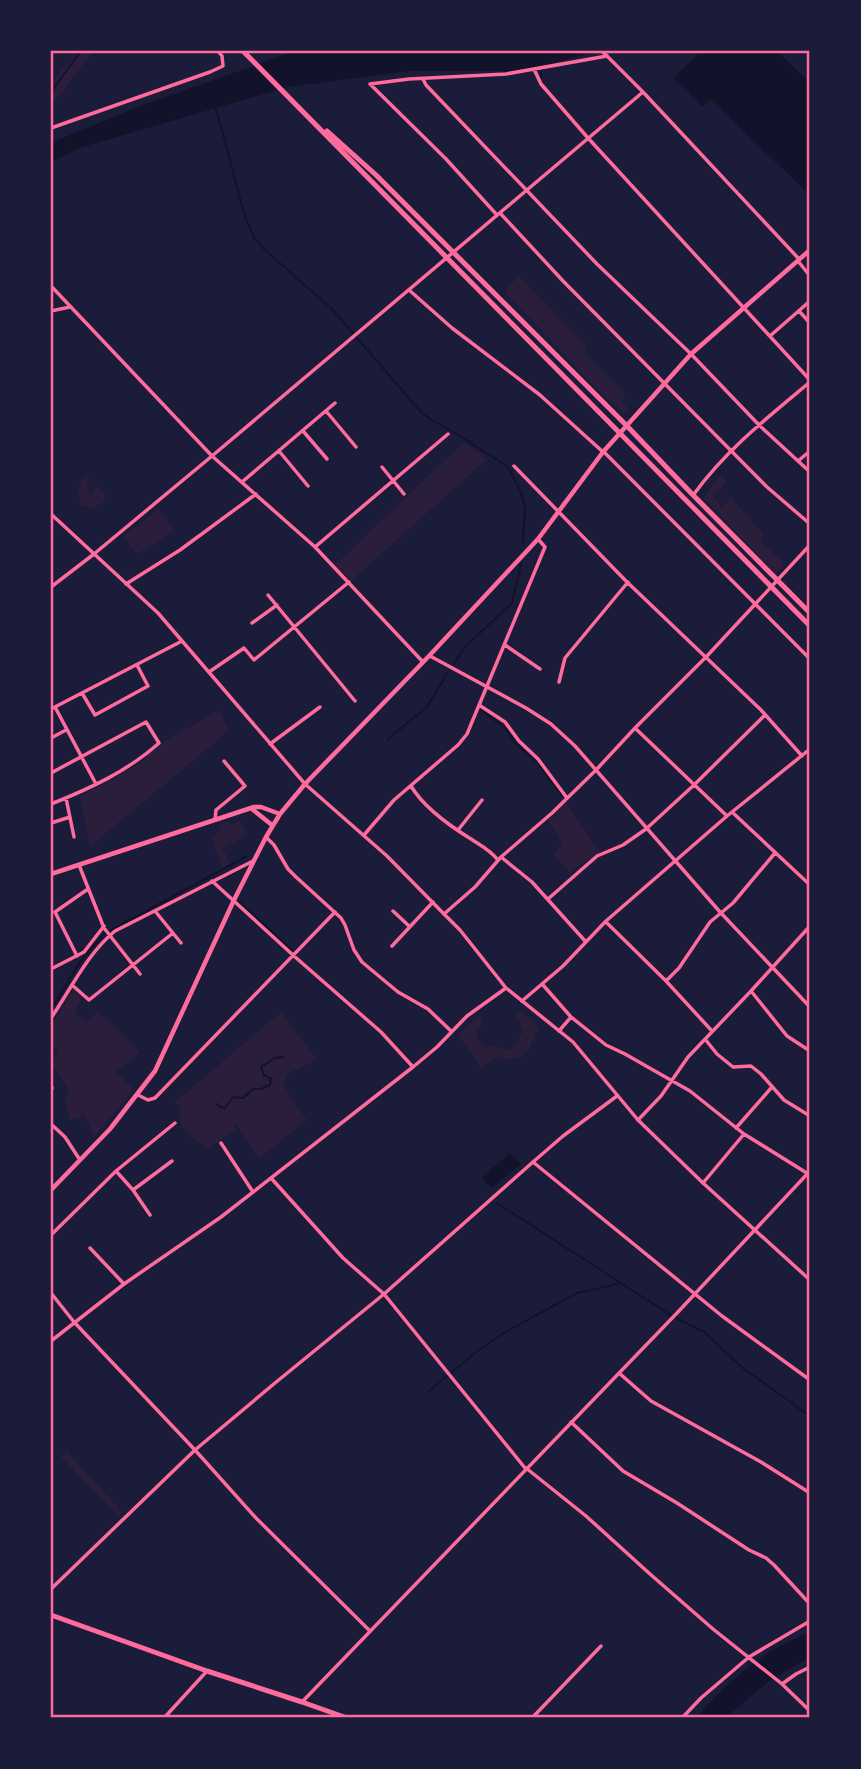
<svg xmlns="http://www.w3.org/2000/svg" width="861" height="1769" font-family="Lato,sans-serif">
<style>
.green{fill:#2a1e3b}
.water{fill:#12122b}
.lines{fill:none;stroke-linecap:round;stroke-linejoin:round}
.stream{stroke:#12122b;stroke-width:2}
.minor{stroke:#ff6b9d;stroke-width:3.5}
.tertiary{stroke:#ff6b9d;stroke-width:3.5}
.secondary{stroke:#ff6b9d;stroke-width:4.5}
.primary{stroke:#ff6b9d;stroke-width:5}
.trunk{stroke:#ff6b9d;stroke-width:5}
.neatline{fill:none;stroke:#ff6b9d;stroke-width:2.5}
</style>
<rect width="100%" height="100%" fill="#1b1b3a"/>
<path class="green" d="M81,51h12l-32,43 -10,10v-19l9,-13z
M518,276l70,71 -5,5 42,42 -3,8 7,7 -4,6 -28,-26 -92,-97z
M464,442l23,17 -136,122 -16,-16z
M93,472l-6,7 2,6 -2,1v6l4,4 5,-9 4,1 1,4 5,2c1,9 -8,10 -12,15l-12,-3 -4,-4 2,-3 -2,-5 3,-14z
M720,475l7,6 -14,16 9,10 9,-9 33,36 -4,6 25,25 -9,9 -72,-76z
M158,509l16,22 -37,23 -14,-17z
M219,710l10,21 -139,115 -10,-49 60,-34 17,-17z
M565,802l35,50 -16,10 -14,11 -16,-19 8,-10 -14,-24z
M228,821l3,4 9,-4 7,14 -24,13 7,15 -8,5 -11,-31 9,-5 -2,-6z
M73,990l9,8 -8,13 11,12 14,-11 41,41 -24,19 18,18 -40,47 -9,-22 -15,5 -6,-22 5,-8 -18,-26 7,-13 -7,-7v-18z
M520,1011l13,10 7,10 -4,1c-7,21 -16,33 -39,24l-15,12 -24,-33 20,-19 5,3 -2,7 -5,5 2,10 7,6 11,-1 14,5 14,-21 -10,-15z
M281,1012l36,48 -29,13 -5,12 24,35 -48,38 -23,-34 -2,2 2,3 -27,19h-4c-13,-11 -29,-20 -25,-39l-5,-7z
M67,1451l55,61 -3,4 -58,-59z"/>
<path class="water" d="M295,51h302l-74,20h-113l-122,16 -212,62 -25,14v-20l84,-35z
M701,51h76l33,32v112l-100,-96 -7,8 -30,-29z
M510,1153l11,11 -30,24 -9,-11z
M810,1632v25l-41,24 -44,37h-29c24,-27 51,-54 84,-72 9,-5 20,-9 30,-14z"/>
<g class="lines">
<path class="stream" d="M541,72v6
M51,92l30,-41
M215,108l4,11 26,98 10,22 10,11 67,59 89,103 9,7 27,15 51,33 12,23 5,16 -2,37
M454,664l11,-17 47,-44 9,-39
M479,708l25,19 13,18 20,17 26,35
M388,739l39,-32 21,-35
M239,902l54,49
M51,1010l29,-48 24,-28 143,-78
M217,1104l3,3 5,1 8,-11 10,1 10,-9h8l9,-4 1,-7h-3l-2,-3 -2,1 -3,-9 14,-9 8,-1
M497,1203l175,113 32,16 40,37 66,47
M428,1392l48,-40 26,-18 75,-41 37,-8 5,-2"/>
<path class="minor" d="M534,69l7,15 47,54 222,242
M423,79l3,6 171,179 94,90 68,71 51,47
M51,128l159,-56 13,-6 -1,-10 -4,-5
M500,213l64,69 203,205 43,37
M497,215l-51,-56 -76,-75 39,-5 97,-5 101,-18
M798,261l12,15
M51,286l161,170 103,91 108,115
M409,290l43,38 88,67 63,57
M51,311l19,-4
M799,311l11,12
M770,336l40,-35
M326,411l30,36
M303,431l24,28
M279,451l29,35
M798,461l12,-10
M514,466l112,115 135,129 41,46
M382,467l22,27
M242,482l93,-79
M694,494c32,-44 74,-77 116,-112
M315,547l133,-113
M126,584l54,-34 76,-56
M268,595l87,106
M252,623l25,-18
M505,645l35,24
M209,672l35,-24 10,12 95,-78
M559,682l6,-24 63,-76
M82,693l13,22 53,-29 -11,-21
M479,705l26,17 14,19 19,18 29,39
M55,707l41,77
M51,709l131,-68
M635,728l92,88
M51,738l15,-8
M270,744l50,-37
M51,773l95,-51 13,21c-31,28 -70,46 -108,61
M411,786c13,22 39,40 60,53 12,8 18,10 27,21
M66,798l8,39
M732,812l78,73
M215,820l1,-10 29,-24 -21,-25
M51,823l19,-6
M458,830l24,-30
M364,835l30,-35 64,-55 9,-11 78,-187 -7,-8
M266,837l8,8 14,24 8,8 45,41 4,7 9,25 8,12 36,30 30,17 23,22
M501,857l31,25 54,60
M79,865l25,63 36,46
M212,881l82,75 87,76 32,35
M548,899l49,-43 26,-11 23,-16 48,-44 71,-70
M155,911l26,32
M393,911l16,15
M444,914l31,-27 26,-30 51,-44 44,-43 39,-42 72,-72 103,-111
M606,922l60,59 46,50
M392,946l41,-44
M77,956l-22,-44 33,-23
M51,969l33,-17 20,-26
M666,981l13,-13 31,-46 23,-19 42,-50
M72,985l17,15 84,-67
M543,985l28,32 35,28 19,9 65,37 54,43 66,41
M751,991l36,45 23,15
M522,1001l41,-35 43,-45 121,-105 83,-67
M51,1018c20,-29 36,-64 64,-87l138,-70
M559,1031l12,-14
M705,1039l12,15 16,13 18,-1 10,8 23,26 26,16
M51,1090l1,-2
M138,1095l10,5 7,-2 180,-186
M638,1120l23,-24 27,-39 63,-66 59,-65
M51,1124l14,13 15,23
M736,1128l36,-41
M221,1143l32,49
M533,1162l30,-26 54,-40
M703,1183l41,-49
M133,1190l39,-29
M150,1215l-17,-25 -17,-19 59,-48
M51,1235l65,-64
M90,1248l34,36
M571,1422l52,49 54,32 72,47 17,8 8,7 36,39
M195,1450l61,68 114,113
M526,1468l60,48 64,58 63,55 69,55 28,27
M782,1684l14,-10 14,-7
M164,1718l43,-47
M532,1718l69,-72
M682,1718l19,-20 48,-41 61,-36"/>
<path class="tertiary" d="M602,51l41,41 156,167
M604,452l206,207
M51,514l107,99 147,171 82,72 57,58 16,16 46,58 67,54 65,78 65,63 107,97
M51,587l43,-33 118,-98 431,-364
M430,656l96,52 25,16 24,22 145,166 90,95
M271,1178l72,80 41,36 141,174
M51,1293l23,29 121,128
M51,1341l73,-57 97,-67 192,-150 24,-20 30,-31 39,-28
M619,1373l32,28 110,61 49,31
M51,1589l144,-139 80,-67 109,-89 149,-132 189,154 88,64
M302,1702l375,-389 133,-142"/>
<path class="secondary" d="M252,809l20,16
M51,874l203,-67h7l19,7
M51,1190l59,-61 45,-58 79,-171 32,-63 14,-23 25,-30 124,-128 109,-117 65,-87 88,-98 119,-104"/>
<path class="primary" d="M243,51l567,575
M327,131l49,44 251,251 66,69 117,118"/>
<path class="trunk" d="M51,1615l156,56 95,31 45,16"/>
</g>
<rect width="861" height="1769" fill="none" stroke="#1b1b3a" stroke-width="105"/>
<rect x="52" y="52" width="756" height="1664" class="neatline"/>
</svg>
